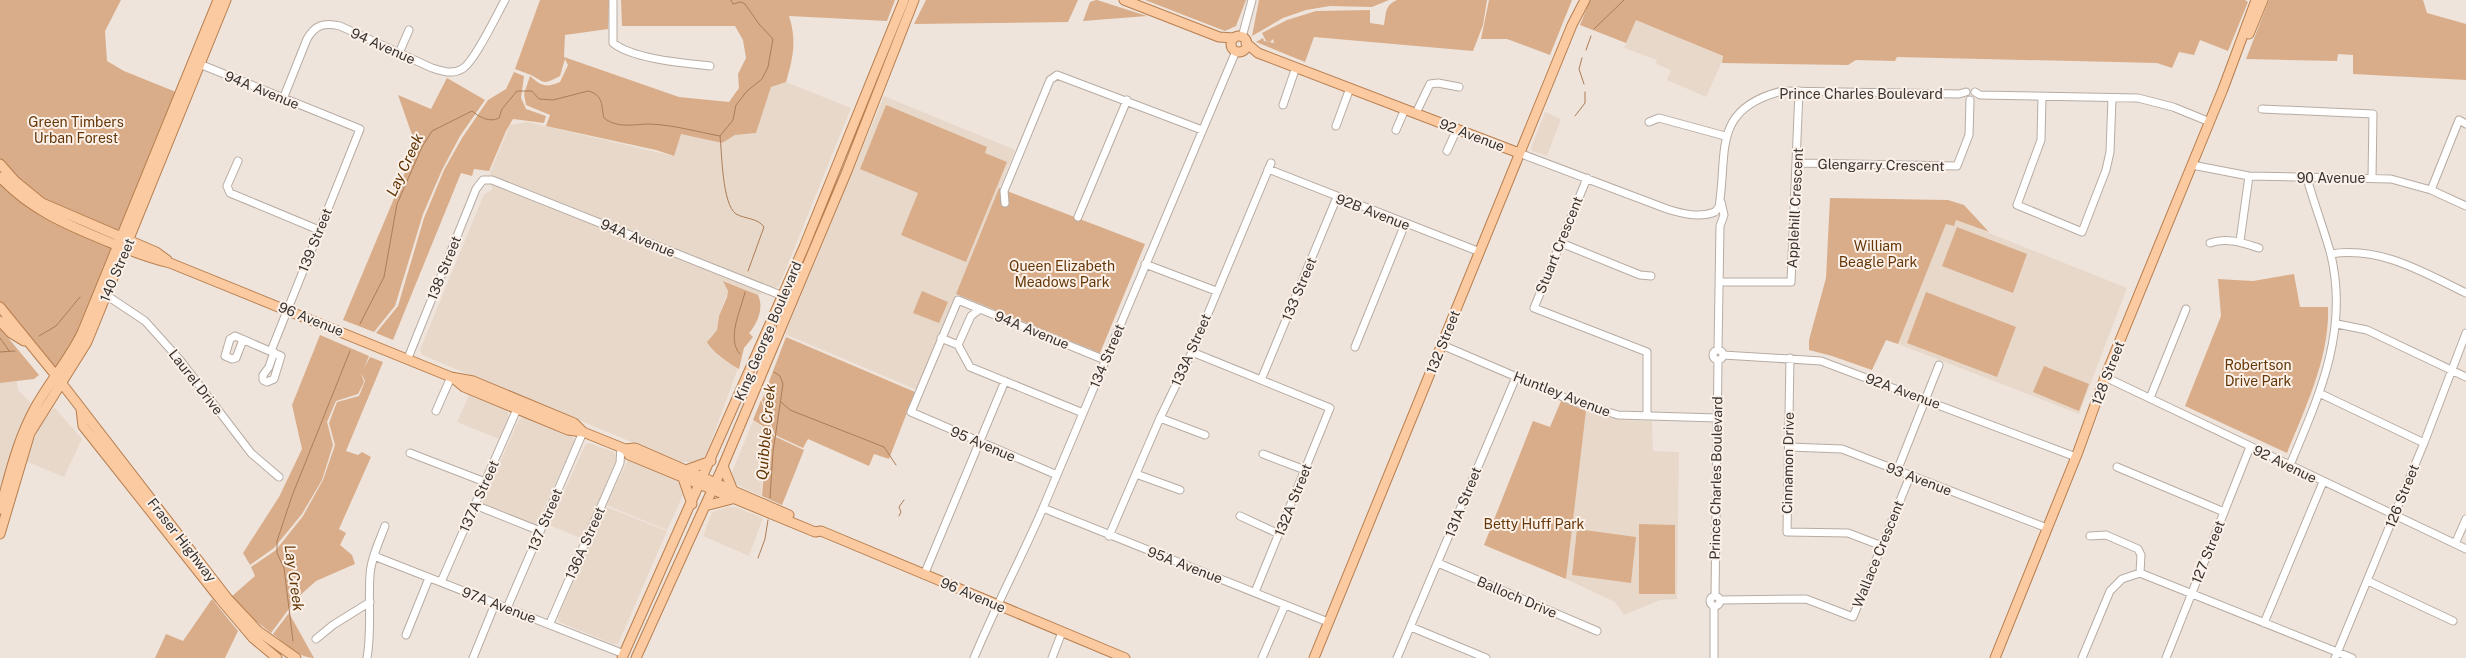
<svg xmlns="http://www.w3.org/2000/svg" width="2466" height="658" font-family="'Public Sans',sans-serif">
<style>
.built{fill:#e8d8ca}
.green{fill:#d9ad8a}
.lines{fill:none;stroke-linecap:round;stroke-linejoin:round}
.stream{stroke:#ab7d57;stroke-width:1}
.minor-casing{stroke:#b6aca4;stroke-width:9}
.major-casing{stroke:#b67e4f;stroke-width:11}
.minor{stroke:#fff;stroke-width:7}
.major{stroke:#fccaa0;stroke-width:9}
.labels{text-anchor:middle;stroke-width:4;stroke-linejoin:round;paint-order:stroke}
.street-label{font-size:14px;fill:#373330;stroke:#fcf1e9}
.park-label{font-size:14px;fill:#653708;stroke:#fcf1e9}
.water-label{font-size:15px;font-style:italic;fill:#613403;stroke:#fcf1e9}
</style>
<rect width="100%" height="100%" fill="#efe4db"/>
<path class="built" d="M1635,19l89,38 -18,40 -39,-17 4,-10 -15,-6 1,-4 -33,-12z
M786,82l65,26 -72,178 -21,9 -34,-14 4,10 -9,25 -2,14 -7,7v11l28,20 -32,87 -8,7h-18l-258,-107 -2,-5 64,-156 8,-4 -2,-18 20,-47 18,-3 145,34 7,-23 42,10 13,-8 21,-2 15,-46z
M884,96l131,54 -98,240 -132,-56z
M1545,112l16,7 -14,37 -15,-5 -1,-3z
M1949,217l178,71 -48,126 -181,-70z
M17,381l1,9 15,15 -19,39 -14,53v-114z
M470,393l38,18v6l-9,22 -42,-17z
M54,407l28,32 -18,38 -39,-16 14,-33z
M1586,411l35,9 31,1 1,30 26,1 -2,147 -17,1 -36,15 -9,-13 -49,-23z
M524,416l46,18 5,7 -39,84 -54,-21 36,-83z
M753,421l13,8 -5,67 -26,-12 -3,-12z
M589,443l25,9 3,6 -34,81 -34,-14 36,-80z
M629,458l51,22 4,13 -17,37 -61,-25z
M604,506l63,25 -49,113h-5l-54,-22 -1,-4z
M727,507h9l27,11 -14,38 -46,-20 9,-24z"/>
<path class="green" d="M0,0h121l-16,31 2,30 17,10 52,21 -55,137 -3,1c-9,0 -20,-7 -29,-10 -40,-17 -60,-27 -89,-61z
M540,0h69l-1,29 -43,6 -1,22 115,40 50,5 10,-14 -1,-14 8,-16 -3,-18 -8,-14h-113l-1,-26h274l-8,21 -98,-5c8,24 4,43 -3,66l-15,5 -15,46 -21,2 -13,8 -41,-9 -7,22 -18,-6 -110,-24 4,-11 -24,-10 -2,-11 6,-18c11,10 16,12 30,6l8,-17 -3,-6 -5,17c-18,9 -14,7 -29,-1 -5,-2 -11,-4 -16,-6z
M926,0h152l-10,22 -154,2z
M1096,0h1l50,16 -64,5 7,-19z
M1145,0h101l-10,26 -11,5z
M1259,0h130l-17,7 -42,-1 -24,4 -23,8 -31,18z
M1397,0h90l-4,25 -10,26 -159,-14 -9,25 -49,-20 7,-4 1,3 10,2 -1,-4 -3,3 -4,-1 -4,-8 25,-13 29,-9 54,-1v13l14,2c2,-12 1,-20 13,-25z
M1489,0h83l-22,55 -43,-16h-26z
M1590,0h655l3,2 -20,49 -28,-11 -6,15 -15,-3 -7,16 -15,-5 -260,-6 -2,4 -39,-1 -8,5 -126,-2 1,-7 -87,-36 -10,23 -46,-18z
M2269,0h154l4,13 39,11v56l-113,-6v-19l-15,-1 -1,7 -91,-2z
M514,72l10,4 -3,22 5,11 20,7 -2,7 -31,-4 -7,12 -17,40 -15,-2 -2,7 -11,-3 -68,167 -17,-7 22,-27 26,-88 20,-48 18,-32 26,-38 18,-11z
M447,78l38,22 -25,36 -18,34 -19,44 -28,92 -21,26 -31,-12 73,-174 -18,-51 33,14z
M886,105l101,42 -2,6 22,9 -41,100 -65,-27 17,-42 -58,-24z
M0,182l22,20 18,12 71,34 -31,82 -22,36 -4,1 -54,-64z
M999,188l146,56 -45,109 -144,-59z
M1830,198l118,2 16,5 25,27 -33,-12 -2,6 -8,-2 -48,120 -12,-4 -14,30 -40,-14 -23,-6v-10l17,-62z
M1957,227l70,27 -14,39 -71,-27z
M2294,274l6,33h28c2,50 -23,101 -41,146l-102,-47 36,-90 -3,-37 35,2z
M723,281l35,14c6,12 0,28 -9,38l4,4 -9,11 -5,21c-9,-5 -28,-18 -32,-27l10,-12 2,-14 8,-19 1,-6z
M922,291l26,11 -9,21 -26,-10z
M1926,292l90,35 -19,50 -90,-34z
M0,328l39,47 -5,4 -34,4z
M320,335l49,21 -5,12 6,-11 13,5 -37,89 12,4 4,-3 9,5 -32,72 7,4 -6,12 12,10 3,9 -39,17 -19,17 -26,35 -25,-20 -15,-16 24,-21 -4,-9 25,-17 27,-34 20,-36 12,-35 -6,-22 8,-21 22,-6 6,-15 -4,-8 3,9 -6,12 -22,7 -9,21 6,23 -11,35 -20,34 -28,34 -24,17 -7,-12 36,-56 23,-48 -10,-44z
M786,337l129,55 -26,67 -15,-5 -5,12 -61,-27 -5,9 -28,-13 -13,-35z
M2044,366l45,18 -10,27 -46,-19z
M761,400l13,36 30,14 -22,55 -20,-9 5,-64 -1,-4 -13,-8z
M1561,401l25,10 -20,168 -82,-34 49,-124 17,6z
M1639,524l36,1v69h-36z
M1577,529l59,8 -5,46 -59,-8z
M212,599l26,32 -13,27h-70l11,-24 17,7z
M289,613l25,45c-15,0 -30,-15 -41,-24z"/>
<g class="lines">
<path class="stream" d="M731,0l2,4 8,-2 4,2 14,20 14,15 -5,28 -6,12 -15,12 -11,14 -3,15 -13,16c2,17 2,68 16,78 9,5 22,4 28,13l-16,44
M1594,29l30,-29
M1586,50l5,-14
M1582,58l-3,11 5,15
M1575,116l10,-13v-11
M360,324l24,-47 13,-73 25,-57 10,-16 40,-20c7,6 18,12 27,7l3,-9 15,-18h15l7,8 14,1 35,-9c16,4 13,15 16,27 14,11 31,6 46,6 24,1 48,8 70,12
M39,336l17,-10 24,-29
M0,338l10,14
M0,352l15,-1
M740,354c-14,-15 1,-44 5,-62
M781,402l9,8 94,37 12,18
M770,498l3,-46 10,-68 -3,-8 -6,-4
M899,516l2,-4 -2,-5 5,-7
M758,558l7,-19 3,-19
M293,641l-9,-73 -7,-15v-12l15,-45 58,-145"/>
<g class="minor-casing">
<path id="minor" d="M613,0v43c20,16 71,20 97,23
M1242,37l10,-37
M399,53l10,-23
M197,63l163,66 -89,222
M1975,92l5,3 158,3 35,9 37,15
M2042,97l-1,43 -24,65 65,27 24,-62 4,-18 2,-54
M283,99l24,-60c8,-14 17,-17 33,-13l92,42c10,3 20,7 30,1 12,-6 35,-55 43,-69
M1283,105l13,-38
M2262,109l111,5 -1,64
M1416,113l14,-29 8,-1 21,4
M1649,122l10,-4 66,18
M1336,126l14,-38
M1396,130l9,-21
M1447,151l10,-22
M1519,153l148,56c16,5 32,9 48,3l4,-5c9,-55 -8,-98 63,-116l177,3 7,-2
M238,161l-11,25 3,7 89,37
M1797,163l160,3 12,-31 1,-35
M2192,165l57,11 142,3 40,11 35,16
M1268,169l212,83
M1587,178l-53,130 113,44v64
M2431,190l28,-70 7,4
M1005,203l-1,-12 46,-111 7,-5 145,55
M1078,217l49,-117
M2240,241l9,-65
M1561,243l79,32 11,1
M2210,243c17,-6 33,0 49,5
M2331,254c49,-8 92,18 135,39
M1145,264l71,27
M1719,282h72l8,-191
M106,295l39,26 35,39 71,93 28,24
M980,309l-9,7 -13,29 12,22 113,46
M2337,324l30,6 99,47
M941,338l17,7
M243,340l-7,18 -4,1 -7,-3 5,-17 5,-3 46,20 -7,23 -7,3 -4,-2v-5l6,-8 5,-15
M1442,345l133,57 43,13 99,3
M1355,347l50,-123
M1713 355a5 5 0 1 1 10 0a5 5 0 1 1-10 0Z
M1718,350l2,-124 4,-11 -3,-13
M1192,352l138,56 -75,184
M1723,355l98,6 255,96
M408,358l68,-169 7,-9h9l301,120
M1790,358l-3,174 61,1 34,13
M2105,377l361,172
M1261,380l76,-183
M2319,393l105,50
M2150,398l36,-89
M436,411l15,-34
M1160,418l45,17
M1789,447l53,2 205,79
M410,453l75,29
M1263,454l42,16
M2290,465c29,-69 59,-133 41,-210 -7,-26 -17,-51 -24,-77
M2117,467l107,45
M1897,471l42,-106
M1136,474l44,16
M1057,475l-146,-63 47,-112 147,60
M475,505l65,26
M1043,508l285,114
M1240,516l39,18
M1109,536l51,-118 32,-66 79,-189
M2090,536l16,-1 32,14 3,6 -1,18
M2455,544l11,-25
M374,556l250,98
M1438,563l159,68
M2140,573l212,85
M924,575l81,-194
M2368,581l85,40
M441,582l76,-173
M1715,596l3,-235
M1710 601a5 5 0 1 1 10 0a5 5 0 1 1-10 0Z
M1720,600l86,-1 47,18 57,-141
M507,608l76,-176
M550,623l70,-160 1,-16
M2264,623l59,-141
M1411,627l75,31
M406,635l23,-57
M316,639l17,-14 37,-23
M367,658c5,-28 1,-55 3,-83 1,-17 9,-33 15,-49
M473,658l22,-54
M974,658c21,-51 47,-99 69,-150l193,-457
M1052,658l10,-26
M1262,658l23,-53
M1397,658l119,-281
M1714,658v-52
M2082,658l28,-67 12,-12 18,-6
M2166,658l84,-211
M2335,658l89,-215 42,-110"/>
</g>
<g class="major-casing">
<path id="major" d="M1124,0l95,37 15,1
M2249,34l14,-34
M1231 44a8 8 0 1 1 16 0a8 8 0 1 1-16 0Z
M1246,43l12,10 261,100
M0,164l15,17 27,22 114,49 11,8
M0,177c30,32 65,47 104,63 22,9 43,18 66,23l281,114 22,4 101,42 9,9
M0,307l53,65 175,227 30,32 38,27
M0,321l11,12 13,8
M453,378l11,9 104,43 15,2 42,17 10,-1 154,67
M81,409l2,17 137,173 33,39 24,20
M625,449l4,6 186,77 6,-1 24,10 280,117
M723,466l10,25
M686,470l25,-9
M683,478l9,26
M705,506l27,-7
M0,509c10,-35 17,-68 35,-101 14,-26 34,-48 47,-75l136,-333
M0,534l30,-101 57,-91 139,-342
M622,658l182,-411 100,-247
M636,658l87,-192 124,-295 67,-171
M1314,658l258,-633 13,-25
M1995,658l83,-206 27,-75 118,-288 33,-89"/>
</g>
<use href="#minor" class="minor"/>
<use href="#major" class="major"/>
</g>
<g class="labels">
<g class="street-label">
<text transform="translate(383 46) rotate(24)" y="5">94 Avenue</text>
<text transform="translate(262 90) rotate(22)" y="5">94A Avenue</text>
<text x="1861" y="99">Prince Charles Boulevard</text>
<text transform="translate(1472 135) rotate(21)" y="5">92 Avenue</text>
<text transform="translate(1881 165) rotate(1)" y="5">Glengarry Crescent</text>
<text x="2331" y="183">90 Avenue</text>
<text transform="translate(1795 208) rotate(-87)" y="5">Applehill Crescent</text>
<text transform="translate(1373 212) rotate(21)" y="5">92B Avenue</text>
<text transform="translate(638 238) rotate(22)" y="5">94A Avenue</text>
<text transform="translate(315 240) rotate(-68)" y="5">139 Street</text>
<text transform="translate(1559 245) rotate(-68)" y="5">Stuart Crescent</text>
<text transform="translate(444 268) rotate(-68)" y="5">138 Street</text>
<text transform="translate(117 270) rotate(-67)" y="5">140 Street</text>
<text transform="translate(1299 289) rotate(-67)" y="5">133 Street</text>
<text transform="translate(311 319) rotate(22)" y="5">96 Avenue</text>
<text transform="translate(1032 330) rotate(22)" y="5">94A Avenue</text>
<text transform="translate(768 331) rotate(-67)" y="5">King George Boulevard</text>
<text transform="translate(1443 342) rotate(-68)" y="5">132 Street</text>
<text transform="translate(1191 350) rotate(-66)" y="5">133A Street</text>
<text transform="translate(1107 356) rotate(-67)" y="5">134 Street</text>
<text transform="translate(2108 373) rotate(-69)" y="5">128 Street</text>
<text transform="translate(196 382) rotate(52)" y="5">Laurel Drive</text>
<text transform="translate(1903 391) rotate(20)" y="5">92A Avenue</text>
<text transform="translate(1562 394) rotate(21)" y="5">Huntley Avenue</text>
<text transform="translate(983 444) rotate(23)" y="5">95 Avenue</text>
<text transform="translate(1788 463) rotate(-89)" y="5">Cinnamon Drive</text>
<text transform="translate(2285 464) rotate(26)" y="5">92 Avenue</text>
<text transform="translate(1716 478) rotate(-89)" y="5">Prince Charles Boulevard</text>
<text transform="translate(1919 479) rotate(21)" y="5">93 Avenue</text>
<text transform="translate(479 496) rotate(-66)" y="5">137A Street</text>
<text transform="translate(2402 496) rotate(-68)" y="5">126 Street</text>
<text transform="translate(1293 500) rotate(-68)" y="5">132A Street</text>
<text transform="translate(1463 502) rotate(-68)" y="5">131A Street</text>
<text transform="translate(545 520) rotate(-67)" y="5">137 Street</text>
<text transform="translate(182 540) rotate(52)" y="5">Fraser Highway</text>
<text transform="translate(585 543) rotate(-66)" y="5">136A Street</text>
<text transform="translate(2208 552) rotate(-68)" y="5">127 Street</text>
<text transform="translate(1878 554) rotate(-68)" y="5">Wallace Crescent</text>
<text transform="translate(1185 565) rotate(21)" y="5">95A Avenue</text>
<text transform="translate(973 595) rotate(23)" y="5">96 Avenue</text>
<text transform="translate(1517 597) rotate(23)" y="5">Balloch Drive</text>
<text transform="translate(499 605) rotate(21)" y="5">97A Avenue</text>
</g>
<g class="park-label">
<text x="76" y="127">Green Timbers<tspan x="76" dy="16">Urban Forest</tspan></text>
<text x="1878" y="251">William<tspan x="1878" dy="16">Beagle Park</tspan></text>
<text x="1062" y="271">Queen Elizabeth<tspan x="1062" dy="16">Meadows Park</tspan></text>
<text x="2258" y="370">Robertson<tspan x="2258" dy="16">Drive Park</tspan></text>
<text x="1534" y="529">Betty Huff Park</text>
</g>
<g class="water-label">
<text transform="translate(405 165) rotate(-65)" y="5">Lay Creek</text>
<text transform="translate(766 432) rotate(-85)" y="5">Quibble Creek</text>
<text transform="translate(294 578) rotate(82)" y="5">Lay Creek</text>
</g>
</g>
</svg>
